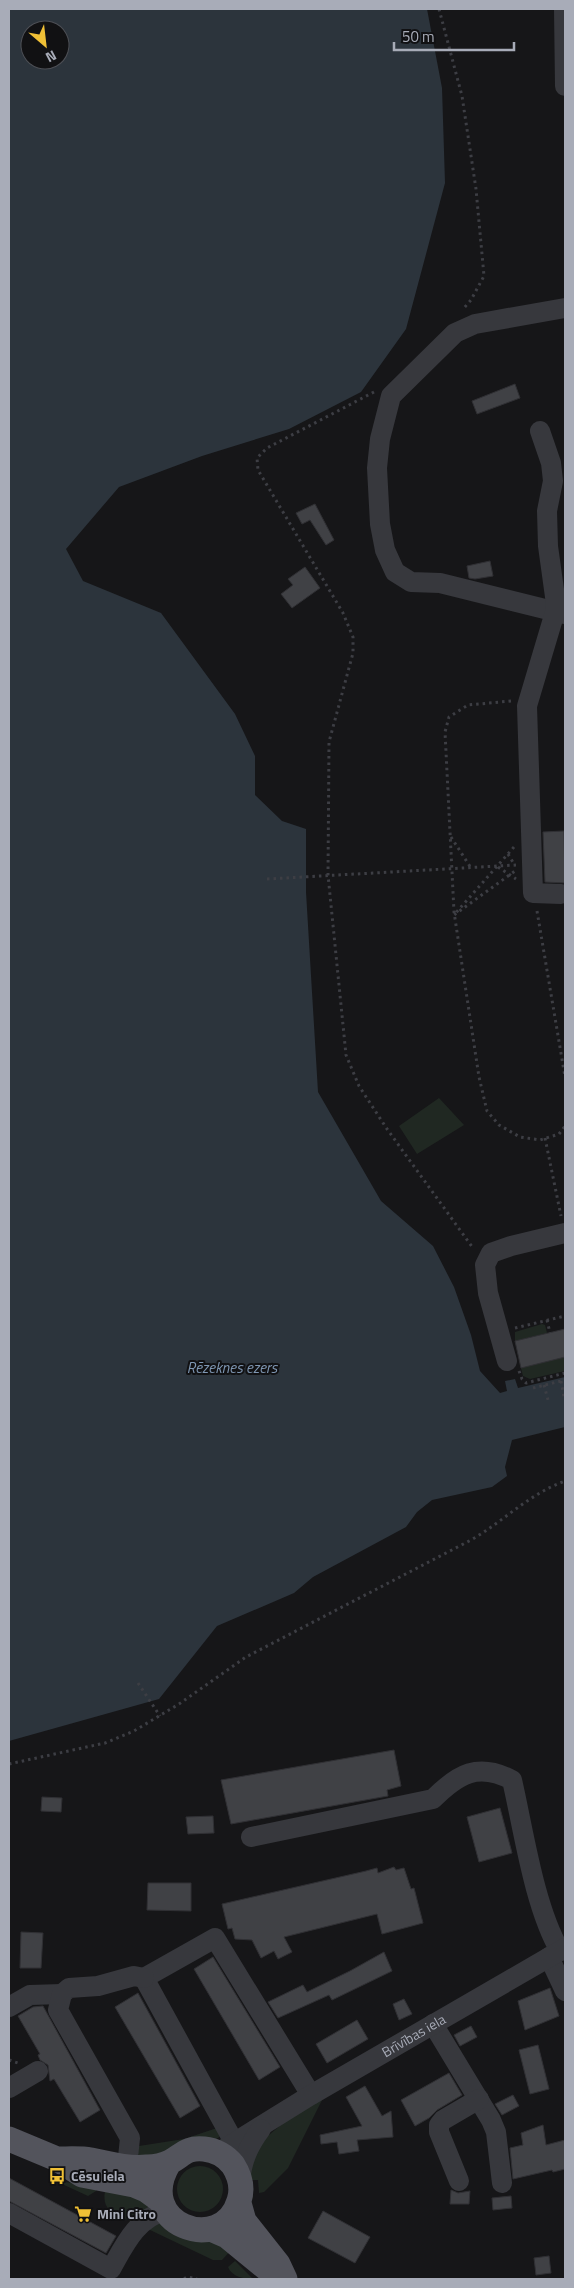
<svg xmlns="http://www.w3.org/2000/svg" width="574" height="2288" font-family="'Titillium Web',sans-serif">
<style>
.green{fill:#202822}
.water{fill:#2c343c;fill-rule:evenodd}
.building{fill:#404145;stroke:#303034}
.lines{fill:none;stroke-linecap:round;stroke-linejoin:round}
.path{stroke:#3d3e44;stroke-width:3;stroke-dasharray:2.5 4;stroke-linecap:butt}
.minor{stroke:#37383d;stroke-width:20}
.major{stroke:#53545c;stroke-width:25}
.labels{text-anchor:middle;stroke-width:4;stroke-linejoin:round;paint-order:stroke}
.street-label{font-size:14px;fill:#a8acb8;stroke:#111113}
.poi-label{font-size:14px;font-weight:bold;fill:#a8acb8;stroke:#111113;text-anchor:start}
.water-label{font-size:15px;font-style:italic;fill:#7f97b3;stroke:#111113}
</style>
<rect width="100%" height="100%" fill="#161618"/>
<path class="green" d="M439,1098l25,27 -47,29 -18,-28z
M542,1324l3,1 2,8 -32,8v-9z
M565,1357v14l-35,8 -7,-3 -2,-8z
M323,2098l-35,70 -24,24 -5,1 -1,-13h-10l9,-35 37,-31z
M217,2128l3,8 -2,2 -71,25 -10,-9 2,-8 45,-7z
M177 2189a23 23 0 1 1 46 0a23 23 0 1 1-46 0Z
M63,2182l34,3 -1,6 -8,5 -26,-12z
M106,2186l30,5 12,16 -16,15c-20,-10 -32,-11 -26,-36z
M162,2221l72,26 -12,13h-9l-65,-31z
M235,2261l18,18c-9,0 -21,-2 -25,-12z"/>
<path class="water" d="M9,9h418l15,79 3,95 -39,146 -45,63 -72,37 -87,27 -83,31 -53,62 17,32 78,32 74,101 20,42v39l27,26 24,8v63l12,200 63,109 52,45 21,41 17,48 9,36 20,22 7,-2 -2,-10 10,-2 3,9 47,-11v50l-53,13 -7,27 2,9 -15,11 -60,13 -15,12 -11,15 -93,50 -19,16 -77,33 -58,73 -150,42zM30,30h30v30h-30z"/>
<path class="building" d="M515,384l5,14 -43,16 -5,-13z
M315,504l19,36 -8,5 -16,-25 -8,4 -6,-11z
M490,561l3,15 -18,3 -6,-1 -2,-12z
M305,567l15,21 -28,20 -11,-14 12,-9 -5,-6z
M564,831l1,52 -20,-1 -2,-50z
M565,1329v28l-44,11 -6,-27z
M394,1750l7,36 -14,4 1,6 -157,28 -10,-44z
M42,1797l20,1 -1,14 -20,-1z
M500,1808l12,45 -33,9 -12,-45z
M213,1816l1,17 -26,1 -2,-17z
M394,1867l2,3 8,-2 7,21 3,-1 9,35 -41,11 -5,-20 -93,23 8,15 -14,7 -4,-8 -13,7 -9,-18 -17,-1 -3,-11 -4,1 -6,-25 144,-33 11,-3 1,5z
M148,1883h43v28l-44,-1z
M21,1932l22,1 -2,35h-21z
M384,1952l8,19 -60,29 -3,-5 -51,23 -10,-16 35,-17 4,7 43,-21z
M213,1957l67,110 -21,13 -65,-111z
M550,1988l9,28 -34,14 -7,-29z
M138,1993l62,113 -20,12 -65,-111z
M404,1999l8,15 -13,6 -6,-16z
M43,2006l57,104 -20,12 -26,-43 -4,2 -2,-16 -8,-5 -2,-5 2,-1 -22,-38 15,-9z
M357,2020l11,19 -41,24 -11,-19z
M471,2026l6,11 -17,9 -6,-11z
M538,2045l11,44 -19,5 -11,-44z
M449,2073l13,22 -25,15 -8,8 -14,8 -14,-26z
M365,2086l17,30 9,-5 2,26 -36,3 2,11 -20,3 -2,-12 -16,2 -1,-9 42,-9 -16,-29z
M513,2095l6,11 -17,9 -7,-11z
M543,2125l3,20 19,-5v29l-12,3 -1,-2 -39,9 -3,-31 13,-3 -2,-12z
M9,2178l107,58 -10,17 -97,-52z
M451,2190l7,3 12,-2 -1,13h-19z
M511,2196l1,12 -19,2 -1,-12z
M323,2211l47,26 -15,26 -47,-25z
M549,2256l2,17 -15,2 -2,-17z"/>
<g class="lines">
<path class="path" d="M439,9l23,87 14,93 8,87 -13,24 -7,8
M374,392l-107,56 -10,10 1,12 85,143 10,24v16l-24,89 -1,133 18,180 13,31 28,43 86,119
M511,701l-43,4 -19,12 -4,15 9,180 25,165 8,34 12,14 21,12 20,3 19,-6 6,-8
M451,837l20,31
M514,847l-60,68 61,-44
M508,854l6,10
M498,867l18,12
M267,879l249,-14
M537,911l28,166
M545,1138l16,78
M547,1320l3,13
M515,1328l50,-12
M519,1371l3,8 4,4 39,-10
M561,1381l3,16
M544,1385l4,15
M533,1388l32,-8
M138,1683l22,33
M9,1764l96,-21 29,-12 45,-27 67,-47 225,-117c33,-19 58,-46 94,-59
M9,2060l9,3
M184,2279l3,-2 10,2"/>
<g class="minor">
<path d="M564,9l1,77"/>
<path d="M565,308l-90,16 -20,9 -64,63 -11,43 -3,29 3,56 5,26 10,22 16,10 29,1 125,31"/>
<path d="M540,431l11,32 2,18 -6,30 1,35 8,58 -1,8 -28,94 6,187 28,1"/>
<path d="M507,1361l-19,-68 -3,-28 6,-12 20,-7 54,-13"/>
<path d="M251,1837l182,-38c25,-25 45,-37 79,-19 12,52 22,126 48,171"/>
<path d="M549,1957l16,34"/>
<path d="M9,2007l21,-12 32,-1"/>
<path d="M433,2024l58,96 5,12 6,51"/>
<path d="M9,2088l29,-17"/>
<path d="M235,2144l-91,-166 71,-40 96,157"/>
<path id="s1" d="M224,2149l87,-54 254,-147"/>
<path d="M127,2167l3,-29 -72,-128 4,-16 7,-6 29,-2 36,-10 10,2"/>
<path d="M240,2181c2,-21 9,-36 21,-52"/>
<path d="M459,2181l-20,-49v-7l4,-5 36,-21"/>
<path d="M9,2213l102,56c13,-23 26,-52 55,-58"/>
</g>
<path class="major" d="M9,2139l48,20 25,16 52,10 12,5 15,11
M57,2159c11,0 23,-1 34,1 19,4 37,9 56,7 7,0 17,-2 23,-5 12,-6 16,-15 34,-13 11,1 22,7 29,16 7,11 10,24 6,36 -17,56 -107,23 -70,-38
M239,2203l5,18 34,43 7,15
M211,2229l16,7 44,36"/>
</g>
<defs>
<g id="bus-bare" transform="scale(1.35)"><path d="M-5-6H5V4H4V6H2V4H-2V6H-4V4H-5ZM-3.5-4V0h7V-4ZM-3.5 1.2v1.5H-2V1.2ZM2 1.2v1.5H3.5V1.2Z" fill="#f0c036" stroke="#111113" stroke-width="2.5" paint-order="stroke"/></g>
<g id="supermarket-bare" transform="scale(1.35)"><path d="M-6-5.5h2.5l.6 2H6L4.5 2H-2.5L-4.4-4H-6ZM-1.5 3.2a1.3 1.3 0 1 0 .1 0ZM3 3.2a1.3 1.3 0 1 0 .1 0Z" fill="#f0c036" stroke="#111113" stroke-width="2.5" paint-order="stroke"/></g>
</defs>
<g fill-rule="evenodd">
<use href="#bus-bare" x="57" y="2176"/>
<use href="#supermarket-bare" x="83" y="2214"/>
</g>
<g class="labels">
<g class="street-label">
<text dy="5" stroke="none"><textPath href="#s1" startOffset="221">Brīvības iela</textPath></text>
</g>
<g class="poi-label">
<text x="71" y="2181">Cēsu iela</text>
<text x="97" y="2219">Mini Citro</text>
</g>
<g class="water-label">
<text x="232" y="1373">Rēzeknes ezers</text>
</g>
</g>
<rect width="574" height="2288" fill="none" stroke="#a8acb8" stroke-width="20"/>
<g transform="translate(45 45) rotate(152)"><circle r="24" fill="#111113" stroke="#4d4f55"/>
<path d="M0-4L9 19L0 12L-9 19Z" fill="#f0c036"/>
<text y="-8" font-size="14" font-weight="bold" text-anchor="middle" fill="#a8acb8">N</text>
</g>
<path d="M394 42v8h120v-8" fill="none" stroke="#a8acb8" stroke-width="2.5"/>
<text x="402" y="42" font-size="15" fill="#a8acb8" stroke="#111113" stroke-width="4" paint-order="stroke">50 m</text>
</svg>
